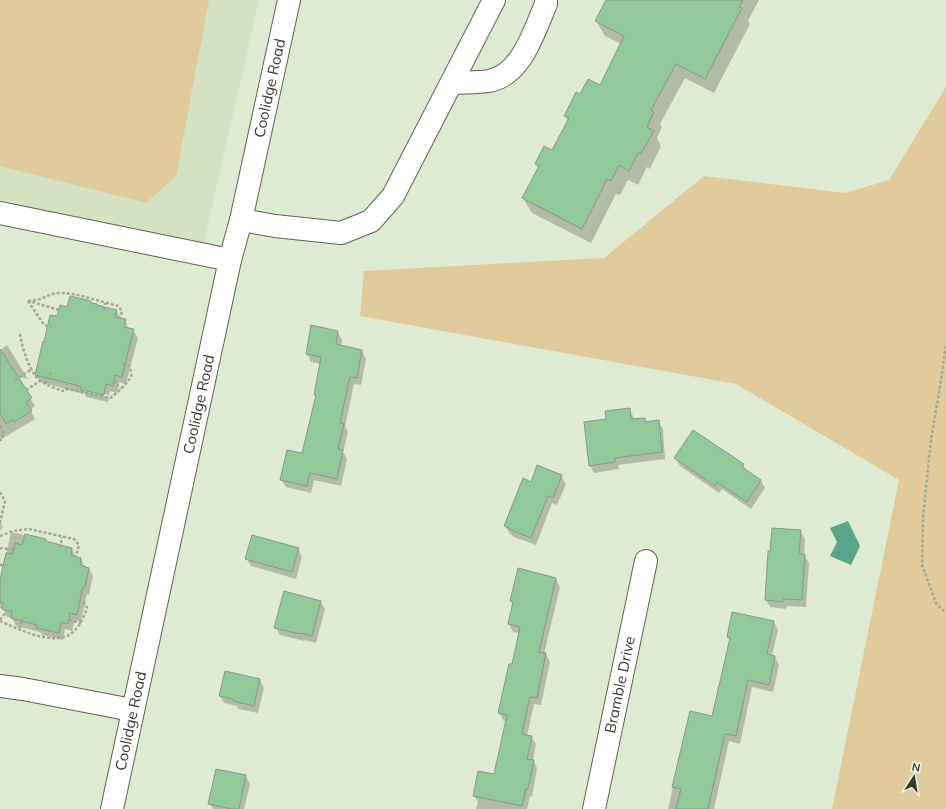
<svg xmlns="http://www.w3.org/2000/svg" width="946" height="809" font-family="Mulish,sans-serif">
<style>
.built{fill:#d4e2c3}
.green{fill:#e0c99b}
.water{fill:#59a48b}
.shadow{fill:#0003;fill-rule:evenodd}
.building{fill:#93c89a;stroke:#869a88}
.lines{fill:none;stroke-linecap:round;stroke-linejoin:round}
.minor-casing{stroke:#5c6550;stroke-width:24}
.path{stroke:#a1a996;stroke-width:2.5;stroke-dasharray:3 2;stroke-linecap:butt}
.minor{stroke:#fff;stroke-width:22}
.labels{text-anchor:middle;stroke-width:3;stroke-linejoin:round;paint-order:stroke}
.street-label{font-size:15px;fill:#35392f;stroke:#ecf7df}
</style>
<rect width="100%" height="100%" fill="#dfead2"/>
<path class="built" d="M0,0h259l-56,246 -203,-45z"/>
<path class="green" d="M0,0h209l-33,176 -30,27 -146,-37z
M946,87v722h-114l67,-329 -163,-96 -376,-68 4,-45 240,-13 100,-82 141,17 44,-13z"/>
<path class="water" d="M848,521l12,25 -9,19 -21,-9 7,-14 -7,-14z"/>
<path class="shadow" d="M605,0h154l-11,21 2,3 -36,69 -29,-15 -25,46 2,3 -5,11 4,8 -11,23 -3,-2 -9,18 -10,-5 -8,15 -4,-1 -25,49 -59,-30 -9,-15 16,-30 -3,-4 16,-12 16,-31 -3,-6 16,-20 19,-9 21,-42 -16,-8 -9,-15 10,-19z
M91,304l25,7 5,7 4,2 4,10h4l5,8 -12,46 -7,-2 -2,11 -7,-2 -2,11 -22,-5 -1,-3 -5,-1 -39,-11 -5,-7 9,-32 13,-25 10,-10zM82,389l27,6 -1,2 -26,-6z
M338,332l4,8 -1,6 21,5 4,8 -5,26 -7,-1 -9,43 3,5 -5,20 4,7 -6,27 -27,-6 -3,13 -25,-6 -5,-8 22,-24 13,-58 -1,-2 6,-31 -10,-2 -4,-8z
M7,345l21,34 -12,-3 19,30 -5,4 5,9 -35,21v-90z
M629,409l4,7 1,4 10,-1 2,4 12,-2 5,8 2,30 -47,6 1,4 -25,4 -4,-8 17,-45z
M693,432l50,33 4,7 14,9 4,7 -14,21 -29,-20 -3,4 -39,-27 -5,-8z
M561,476l5,8 -9,21 -5,-2 -16,42 -22,-8 -5,-4 -4,-8 26,-42z
M0,522l3,6 -3,2z
M800,531l5,8 -1,16 5,8 -3,44 -19,-1 -1,3 -16,-2 -4,-7z
M11,532l35,8 1,2 25,7 4,8 5,1 4,10h4l4,8 -4,19 -2,-1 -6,28 -6,-2 -3,11 -7,-2 -2,11 -21,-5 -2,-3 -24,-6 -4,-8 -5,-1 -4,-8 -3,-1v-27z
M298,549l4,8 -6,22 -45,-13 -5,-8z
M556,579l4,8 -16,67h2l4,8 -9,43 -7,-1 -7,32 4,1 5,7 -3,16 4,8 -5,29 -2,-1 -3,13h-51l2,-7 -4,-6 5,-24 16,3 11,-54h-2l-5,-8 10,-48 4,1 6,-33 -6,-1 -4,-8 4,-19 -2,-4z
M320,602l5,7 -9,34 -11,-3 -1,1 -24,-6 -4,-7z
M733,613l41,9 4,8 -6,26 3,1 4,8 -6,27 -21,-5 -12,57 -11,-3 -15,68h-46l22,-97 23,6 17,-76 -2,-5z
M260,680l4,8 -6,25 -20,-4 -1,-3 -13,-3 -4,-7z
M246,776l4,8 -6,25h-31l-4,-6z"/>
<path class="building" d="M606,0h137l-4,7 3,1 -37,71 -29,-15 -25,46 3,2 -7,15 7,4 -13,23 -3,-1 -9,18 -10,-6 -8,16 -4,-2 -25,50 -60,-31 17,-32 -4,-2 9,-18 8,4 17,-32 -5,-2 12,-24 4,2 8,-15 12,6 24,-49 -29,-15z
M70,296l21,5v2l6,1v1l20,5 -2,7 11,2 -2,8 10,2 -12,48 -7,-2 -2,11 -7,-2 -2,11 -23,-5v-3l-6,-2 -40,-10 8,-34 1,1 6,-27 7,1 3,-11 7,2z
M311,325l27,6 -2,13 26,6 -5,28 -7,-1 -10,46 4,1 -6,25 5,1 -6,29 -27,-6 -3,13 -27,-6 7,-30 15,3 14,-58h-2l7,-38 -15,-3z
M0,349l32,49 -6,4 6,9 -18,11 -1,-2 -7,4 -6,-10z
M630,408l1,11 14,-1v4l14,-2 3,32 -47,6v4l-26,4 -5,-44 22,-3 -1,-8z
M693,430l51,34 -2,3 19,13 -14,22 -30,-20 -2,4 -41,-28z
M537,465l25,10 -9,23 -5,-2 -17,42 -22,-9v-1l-5,-2 19,-48 8,4z
M772,528l29,2 -2,24h6l-3,46 -19,-1v3l-18,-2 3,-49h2z
M25,534l21,5v2l26,7 -1,7 10,3 -1,7 9,3 -4,19h-2l-6,28 -7,-2 -2,11 -7,-2 -2,11 -23,-5 1,-3 -26,-7 1,-6 -10,-3 1,-6 -3,-1v-23l6,-26 7,1 2,-11 7,2z
M252,535l47,13 -7,24 -47,-13z
M518,568l38,10 -17,74 7,1 -9,45 -7,-1 -8,37 10,2 -5,23 7,1 -6,29h-2l-4,17 -49,-10 5,-25 16,3 13,-59 -9,-2 11,-49h3l8,-37 -12,-3 5,-22 -3,-1z
M284,591l37,10 -9,35 -11,-3 -1,1 -26,-6z
M732,612l42,9 -7,33 8,2 -6,29 -21,-5 -12,56 -11,-2 -17,75h-32l5,-20 -9,-2 18,-76 22,5 18,-78 -3,-1z
M225,671l35,8 -6,27 -21,-5v-2l-14,-3z
M216,769l30,6 -7,34h-7l-24,-5z"/>
<g class="lines">
<g class="minor-casing">
<g id="minor">
<path d="M452,83c12,-1 25,0 37,-2 33,-6 45,-50 57,-77v-4"/>
<path d="M0,213l230,47"/>
<path d="M241,220l34,6 66,7 30,-12 22,-25 101,-196"/>
<path d="M0,686l23,3 109,21"/>
<path id="s1" d="M112,809l118,-549 11,-40 48,-220"/>
<path id="s2" d="M594,809l52,-248"/>
</g>
</g>
<path class="path" d="M28,301c13,0 19,-7 30,-8 17,-1 43,9 60,13l4,5 -2,7
M28,301l16,24 7,2
M32,302l27,8
M104,310l1,-7
M20,334c2,13 10,41 22,48 6,4 14,6 20,9l6,-2 42,9c5,-3 19,-16 21,-22 1,-4 -1,-7 -2,-10l-8,-3
M946,346l-7,47 -8,47 -8,77 -1,48 14,38 10,10
M15,380l17,-11
M114,380l6,9
M45,384l6,-12
M26,390l14,-9
M66,390l2,-10
M0,426l4,8 -4,7
M0,492l5,9 -5,22
M0,536l13,-5 16,-2 45,10 5,6 -3,11
M60,548l2,-11
M0,549l2,-1 12,2
M0,565h7
M0,620l7,-9
M69,620l12,3
M0,621c18,8 56,27 73,11 7,-6 11,-15 14,-24l-2,-4 -8,-3
M19,629l4,-11"/>
<use href="#minor" class="minor"/>
</g>
<g class="labels">
<g class="street-label">
<text dy="5" stroke="none"><textPath href="#s1" startOffset="738">Coolidge Road</textPath></text>
<text dy="5" stroke="none"><textPath href="#s1" startOffset="414">Coolidge Road</textPath></text>
<text dy="5" stroke="none"><textPath href="#s2" startOffset="127">Bramble Drive</textPath></text>
<text dy="5" stroke="none"><textPath href="#s1" startOffset="90">Coolidge Road</textPath></text>
</g>
</g>
<g transform="translate(914 777) rotate(12)" stroke="#ecf7df" stroke-width="3" paint-order="stroke">
<path d="M0-3L7 15L0 10L-7 15Z" fill="#35392f"/>
<text y="-6" font-size="11" font-weight="bold" text-anchor="middle" fill="#35392f">N</text>
</g>
</svg>
